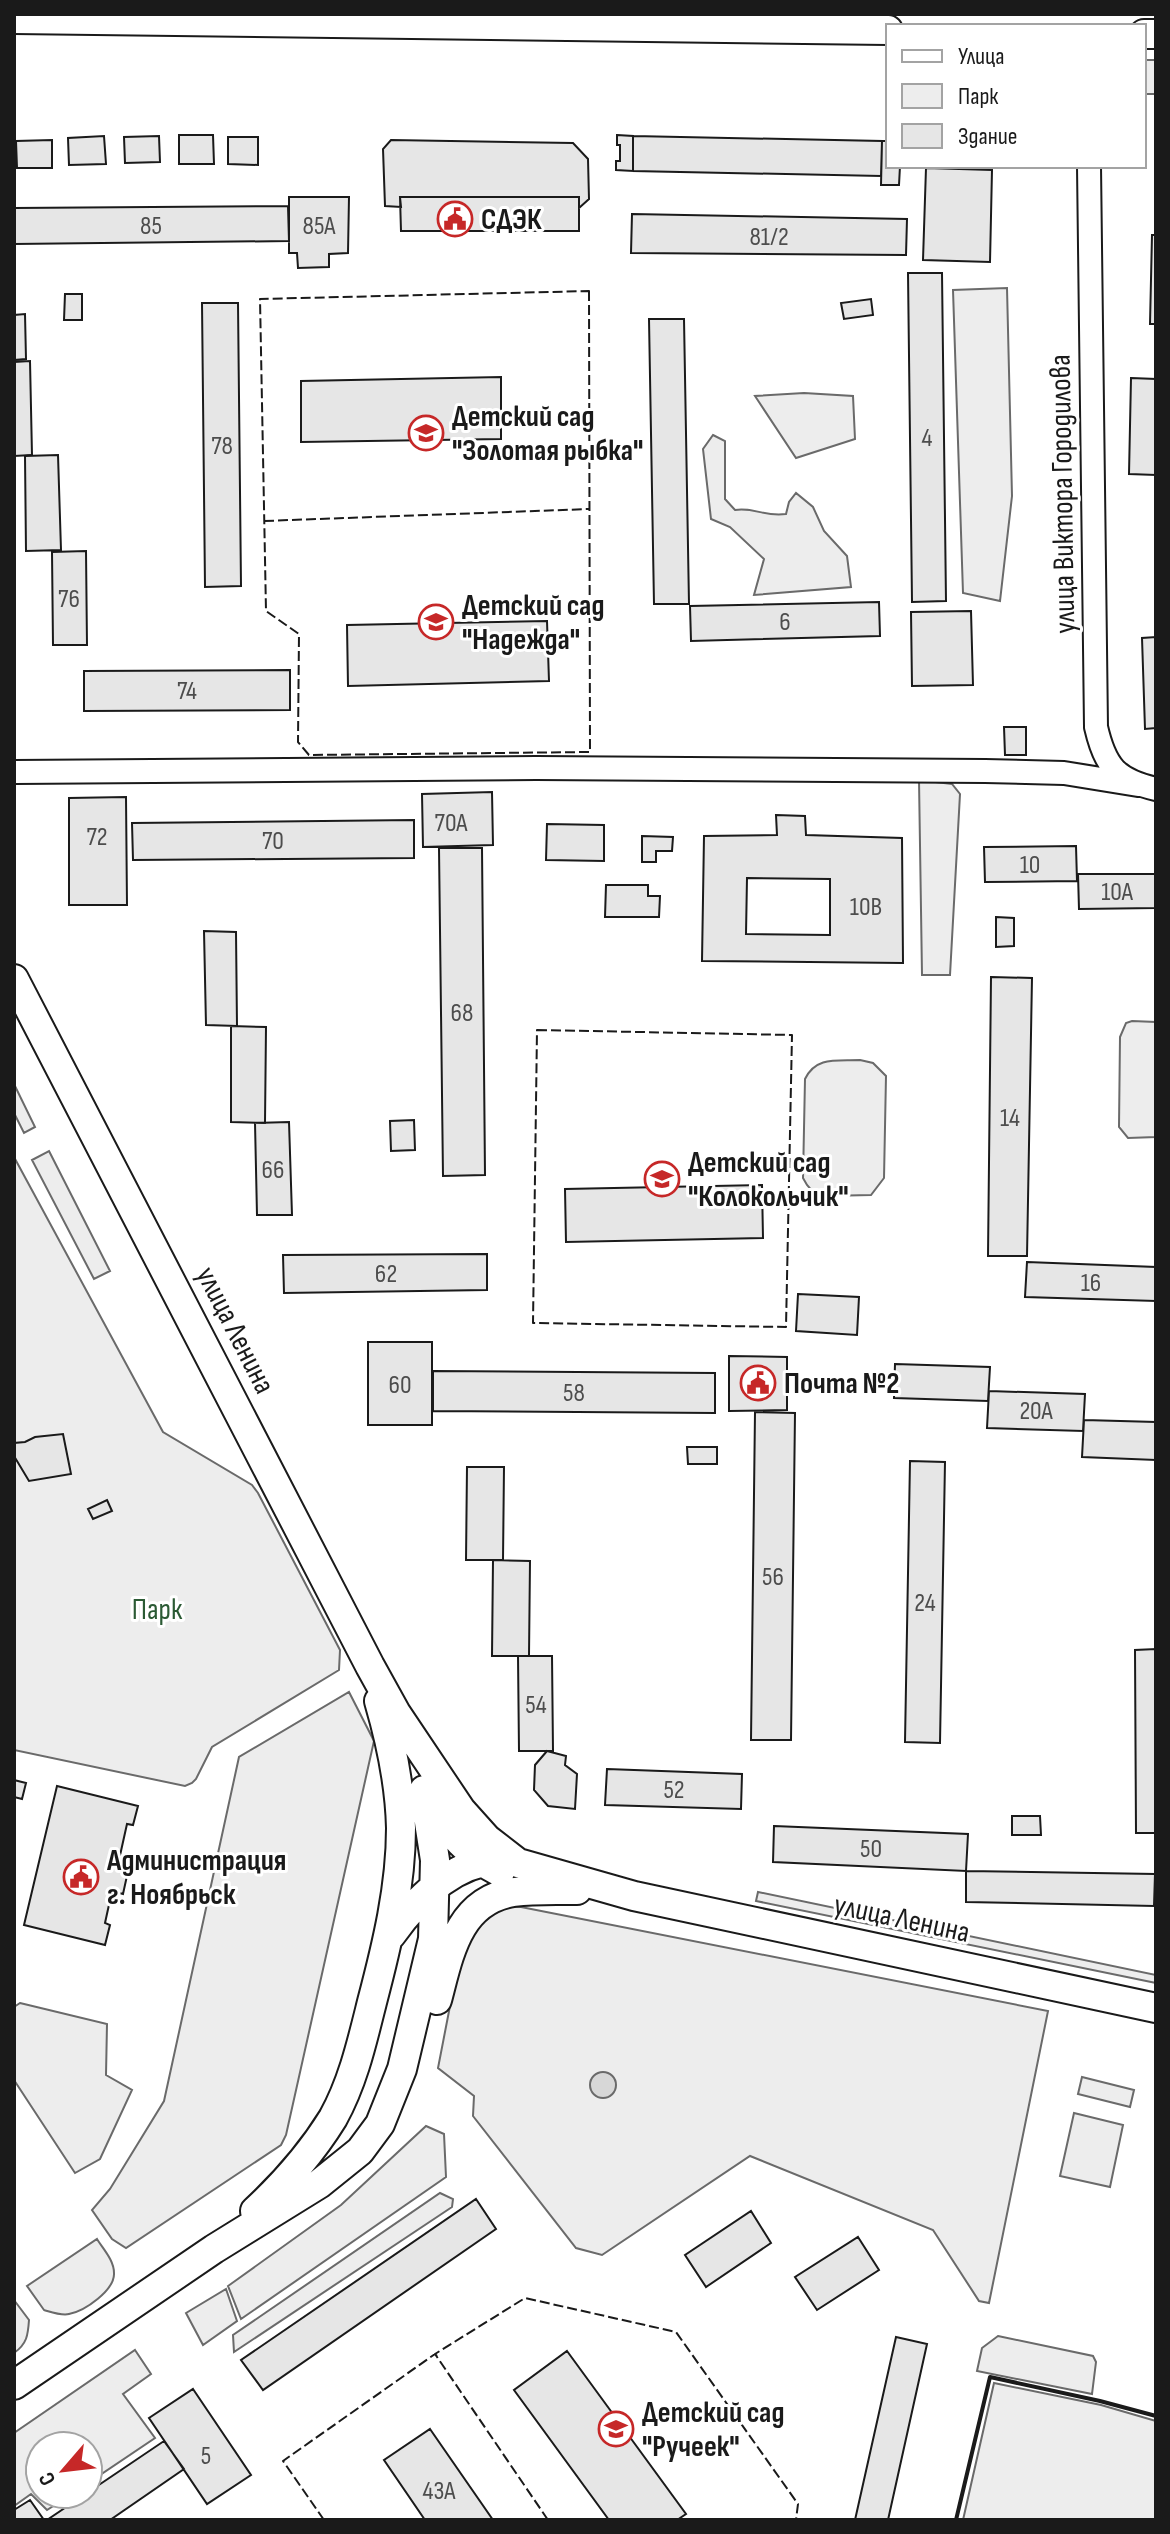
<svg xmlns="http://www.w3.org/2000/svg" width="1170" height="2534" font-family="'Sofia Sans Condensed',sans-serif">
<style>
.green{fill:#ededed;stroke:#6a6a6a;stroke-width:2}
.water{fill:#d7d7d7;stroke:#6a6a6a;stroke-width:2}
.building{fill:#e6e6e6;stroke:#1a1a1a;stroke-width:2;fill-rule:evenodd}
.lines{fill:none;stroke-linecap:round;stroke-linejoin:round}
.minor-casing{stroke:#1a1a1a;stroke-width:26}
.major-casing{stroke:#1a1a1a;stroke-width:32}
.minor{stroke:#fff;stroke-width:22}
.major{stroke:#fff;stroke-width:28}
.fence{stroke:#1a1a1a;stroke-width:2;stroke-dasharray:10 4;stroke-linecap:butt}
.wall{stroke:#1a1a1a;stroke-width:4}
.labels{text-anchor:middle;stroke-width:6;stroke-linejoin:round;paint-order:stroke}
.number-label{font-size:26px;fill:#4d4d4d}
.poi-label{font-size:30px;font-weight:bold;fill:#1a1a1a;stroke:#fff;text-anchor:start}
.street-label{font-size:30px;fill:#1a1a1a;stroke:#fff}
.park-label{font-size:30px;fill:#2b5a34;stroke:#fff}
</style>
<rect width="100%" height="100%" fill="#fff"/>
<path class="green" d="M1144,60h12v34h-12z
M1007,288l5,208 -12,105 -37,-8 -10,-303z
M804,393l49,3 2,43 -59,19 -41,-62z
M713,435l12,6v58l10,11c20,-3 28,7 51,4l3,-12 7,-9 17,14 11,24 23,25 4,31 -97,8 10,-36 -34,-32 -19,-8 -8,-70z
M919,780l33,4 8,10 -10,181h-28z
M1132,1021l24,1v115l-28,1 -9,-11 1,-90 6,-14z
M860,1060l13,3 13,13 -2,102 -13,17 -46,1 -12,-4 -6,-7 -4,-7 2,-99c11,-23 32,-18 55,-19z
M14,1084l21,43 -11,6 -10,-20z
M49,1151l61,120 -16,8 -62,-119z
M14,1157l149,275 89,53 6,8 82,157 -1,20 -127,77 -16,32 -4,4 -7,3 -171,-36z
M349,1692l25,49 -88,394 -5,10 -155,103 -14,-9 -20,-29 18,-21 54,-88 75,-344z
M758,1892l398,83v8l-400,-82z
M502,1906l19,1 527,104 -59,292 -10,-2 -46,-71 -183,-74 -148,99 -26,-7 -103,-132 1,-20 -36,-28 25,-129 15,-20z
M20,2003l87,21 -1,51 26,15 -32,69 -25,14 -61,-93v-73z
M1082,2077l52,13 -4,17 -52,-13z
M1074,2113l49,12 -13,62 -50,-11z
M426,2126l18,8 2,43 -205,142 -13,-33 113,-81z
M440,2193l13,6 -1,8 -218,145 -1,-17z
M97,2239c6,10 17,21 17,34 1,17 -29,38 -45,41 -7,2 -18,-2 -25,-4l-17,-24z
M226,2289l11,32 -34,24 -17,-32z
M14,2300l15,20c-1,15 -2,24 -15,33z
M998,2336l95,20 3,6 -4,32 -115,-23 5,-23z
M135,2350l16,24 -28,20 32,44 -67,45v-37h-48v48h32l-25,16 -16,-16 -17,12v-73z
M994,2383l107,22 55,16v99h-193z"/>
<path class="water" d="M590 2085a13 13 0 1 1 26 0a13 13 0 1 1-26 0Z"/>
<path class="building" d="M179,135h34l1,29h-35z
M617,135l16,1v35l-17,-1v-9h4v-16h-3z
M104,136l2,28 -37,1 -1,-27z
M159,136l1,26 -35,1 -1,-26z
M633,136l249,5 -1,35 -248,-5z
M228,137h30v28l-30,-1z
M52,140v28h-35l-1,-27z
M391,140l182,3 15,16 1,40 -10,9v-11h-179l1,10 -16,-1 -2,-57z
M882,141h6v25h12l-1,19h-18z
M926,168l66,2 -2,92 -67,-2z
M289,197h60l-1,56 -19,1v13l-31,1 -1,-15h-8z
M400,197h179v34h-178z
M288,206l1,35 -275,3v-36z
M632,214l275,5 -1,36 -275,-2z
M1152,235h4v89h-6z
M908,273h34l4,328 -34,1z
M65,294h17v26h-18z
M871,299l2,16 -29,4 -3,-16z
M202,303h36l3,283 -36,1z
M25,314l1,45 -12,1v-45z
M649,319h35l5,285h-35z
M30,361l2,94 -18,1v-94z
M501,377v62l-200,3v-61z
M1131,378l25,1v96l-27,-1z
M58,455l3,95 -35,1 -1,-95z
M86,551l1,94h-34l-1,-93z
M879,602l1,34 -189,5 -1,-35z
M971,611l2,74 -61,1 -1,-74z
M547,621l2,60 -201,5 -1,-61z
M1156,637v91l-11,1 -3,-91z
M290,670v40l-206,1v-40z
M1004,727h22v28h-21z
M492,792l1,53 -70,2 -1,-53z
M126,797l1,108h-58v-107z
M776,815l29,1 1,19 96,3 1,125 -201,-2 2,-125 73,-1zM747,878l83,1v56l-84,-1z
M414,820v38l-281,2 -1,-37z
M547,824l57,1v36l-58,-1z
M642,836l31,1 -1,14h-16v11h-14z
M1076,846l1,35 -92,1 -1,-35z
M439,848h43l3,327 -42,1z
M1078,874h78v34l-77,1z
M606,885h42v11h12l-1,21h-54z
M996,917l18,1v28l-18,1z
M204,931l32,1 1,94 -31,-1z
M991,977l41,1 -5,278h-39z
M231,1026l35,1 -1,96 -34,-1z
M414,1120l1,30 -24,1 -1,-30z
M289,1122l3,93h-35l-2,-92z
M762,1185l1,53 -197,4 -1,-53z
M487,1254v36l-203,3 -1,-38z
M1027,1262l129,5v34l-131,-4z
M798,1294l61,3 -2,38 -61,-4z
M368,1342h64v83h-64z
M729,1356l58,1v53l-58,1z
M895,1364l95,3 -2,34 -94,-3z
M433,1371l282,2v40l-282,-2z
M989,1391l96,3 -2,37 -96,-3z
M755,1412l40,1 -4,327h-40z
M1084,1420l72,2v38l-74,-3z
M63,1434l8,40 -42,7 -15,-25v-13l11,-1 10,-5z
M687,1447h30v17h-29z
M910,1461l35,1 -5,281 -35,-1z
M467,1467h37l-1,93h-37z
M107,1500l5,11 -19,8 -5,-10z
M493,1560l37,1 -1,95h-37z
M1156,1649v184h-20l-1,-183z
M518,1656h34l1,95h-34z
M547,1751l19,5 -1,9 12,9 -2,35 -27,-3 -14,-16 1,-25z
M607,1769l135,5 -1,35 -136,-4z
M14,1780l12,3 -4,16 -8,-2z
M57,1786l81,20 -5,19 -6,-1 -8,36 11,2 -7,32 -11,-3 -7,32 5,2 -5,20 -81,-20z
M1012,1816h28l1,19h-29z
M774,1826l194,8 -2,37 -193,-9z
M966,1871l189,3 -1,32 -188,-4z
M476,2199l20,30 -233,161 -22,-30z
M751,2211l20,32 -65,44 -21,-32z
M858,2237l21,33 -62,40 -22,-33z
M896,2337l31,7 -39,176h-33z
M567,2351l119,163 -9,6h-68l-95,-130z
M193,2389l58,86 -44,29 -58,-86z
M430,2429l63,91h-68l-41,-60z
M164,2441l20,28 -74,51h-63z
M30,2500l14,20h-30v-10z"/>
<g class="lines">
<g class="minor-casing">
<path id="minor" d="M1089,166l7,561c9,39 20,53 60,62
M14,772l522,-4 449,3 79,2 74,12"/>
</g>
<g class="major-casing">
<path id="major" d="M14,19l874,11
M1144,34h12
M14,979l356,687 26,47 65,97 26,29 31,24 116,33 522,112
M431,1803c15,27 41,55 69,69
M391,1935c25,-35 61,-72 106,-75
M437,2000c12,-45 21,-100 77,-108 20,-3 43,-2 63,-2
M255,2211c29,-27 57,-59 78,-93 20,-36 29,-76 39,-116 15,-57 29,-115 29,-174 -1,-43 -10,-86 -22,-127
M14,2385l200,-136 105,-65 41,-33 20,-27 22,-55 31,-130 2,-79 -11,-70"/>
</g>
<use href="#minor" class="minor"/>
<use href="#major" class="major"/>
<path class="fence" d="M589,291l1,461 -281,3 -11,-13 1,-108 -33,-23 -6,-312z
M264,521l325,-12
M537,1030l255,5 -6,292 -253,-4z
M324,2520l-41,-59 152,-107 2,2
M548,2520l-113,-166 90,-56 151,34 122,172 -2,16"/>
<path class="wall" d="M956,2520l34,-143 110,24 56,15"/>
</g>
<defs>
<g id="civic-ring" transform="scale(1.8)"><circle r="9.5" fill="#fff" stroke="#c62828" stroke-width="1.5"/><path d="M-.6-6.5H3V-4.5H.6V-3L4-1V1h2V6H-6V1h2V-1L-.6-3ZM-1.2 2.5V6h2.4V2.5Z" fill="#c62828"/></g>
<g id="school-ring" transform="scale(1.8)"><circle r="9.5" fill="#fff" stroke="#c62828" stroke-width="1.5"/><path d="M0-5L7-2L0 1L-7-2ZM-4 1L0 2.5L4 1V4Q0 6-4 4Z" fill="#c62828"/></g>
</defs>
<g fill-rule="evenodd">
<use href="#civic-ring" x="455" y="219"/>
<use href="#school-ring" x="426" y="433"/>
<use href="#school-ring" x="436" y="622"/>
<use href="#school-ring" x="662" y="1179"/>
<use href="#civic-ring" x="758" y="1383"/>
<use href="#civic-ring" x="81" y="1877"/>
<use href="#school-ring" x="616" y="2429"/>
</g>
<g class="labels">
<g class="number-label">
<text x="151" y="234">85</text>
<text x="319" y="234">85А</text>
<text x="769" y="245">81/2</text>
<text x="927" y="446">4</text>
<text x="222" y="454">78</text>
<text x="69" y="607">76</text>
<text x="785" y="630">6</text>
<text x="187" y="699">74</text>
<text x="451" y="831">70А</text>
<text x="97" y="845">72</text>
<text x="273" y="849">70</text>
<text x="1030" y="873">10</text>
<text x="1117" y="900">10А</text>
<text x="866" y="915">10В</text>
<text x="462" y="1021">68</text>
<text x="1010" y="1126">14</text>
<text x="273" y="1178">66</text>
<text x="386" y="1282">62</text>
<text x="1091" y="1291">16</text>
<text x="400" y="1393">60</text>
<text x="574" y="1401">58</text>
<text x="1036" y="1419">20А</text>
<text x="773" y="1585">56</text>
<text x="925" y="1611">24</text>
<text x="536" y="1713">54</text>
<text x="674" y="1798">52</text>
<text x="871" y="1857">50</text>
<text x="206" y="2464">5</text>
<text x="439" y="2499">43А</text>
</g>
<g class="poi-label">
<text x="481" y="229">СДЭК</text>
<text x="452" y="426">Детский сад<tspan x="452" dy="34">"Золотая рыбка"</tspan></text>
<text x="462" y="615">Детский сад<tspan x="462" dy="34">"Надежда"</tspan></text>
<text x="688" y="1172">Детский сад<tspan x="688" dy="34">"Колокольчик"</tspan></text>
<text x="784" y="1393">Почта №2</text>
<text x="107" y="1870">Администрация<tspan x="107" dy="34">г. Ноябрьск</tspan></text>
<text x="642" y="2422">Детский сад<tspan x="642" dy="34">"Ручеек"</tspan></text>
</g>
<g class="street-label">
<text transform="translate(1062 494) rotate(-91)" y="10">улица Виктора Городилова</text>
<text transform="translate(236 1330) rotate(63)" y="10">улица Ленина</text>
<text transform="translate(902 1918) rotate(12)" y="10">улица Ленина</text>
</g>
<g class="park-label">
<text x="157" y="1619">Парк</text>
</g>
</g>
<rect width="1170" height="2534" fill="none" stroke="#1a1a1a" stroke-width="32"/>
<rect x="886" y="24" width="260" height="144" fill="#ffffff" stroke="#a3a3a3" stroke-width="2"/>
<rect x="902" y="50" width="40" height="12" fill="#ffffff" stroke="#a3a3a3" stroke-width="2"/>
<text x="958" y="64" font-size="24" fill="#1a1a1a">Улица</text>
<rect x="902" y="84" width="40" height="24" fill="#ededed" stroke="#a3a3a3" stroke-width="2"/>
<text x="958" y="104" font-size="24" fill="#1a1a1a">Парк</text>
<rect x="902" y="124" width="40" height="24" fill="#e6e6e6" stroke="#a3a3a3" stroke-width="2"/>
<text x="958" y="144" font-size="24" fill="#1a1a1a">Здание</text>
<g transform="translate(64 2470) rotate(242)"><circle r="38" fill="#ffffff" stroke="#a3a3a3" stroke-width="2"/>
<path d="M0-6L14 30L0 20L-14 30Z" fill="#c62828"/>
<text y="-12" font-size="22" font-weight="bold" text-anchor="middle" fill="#1a1a1a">С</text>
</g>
</svg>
